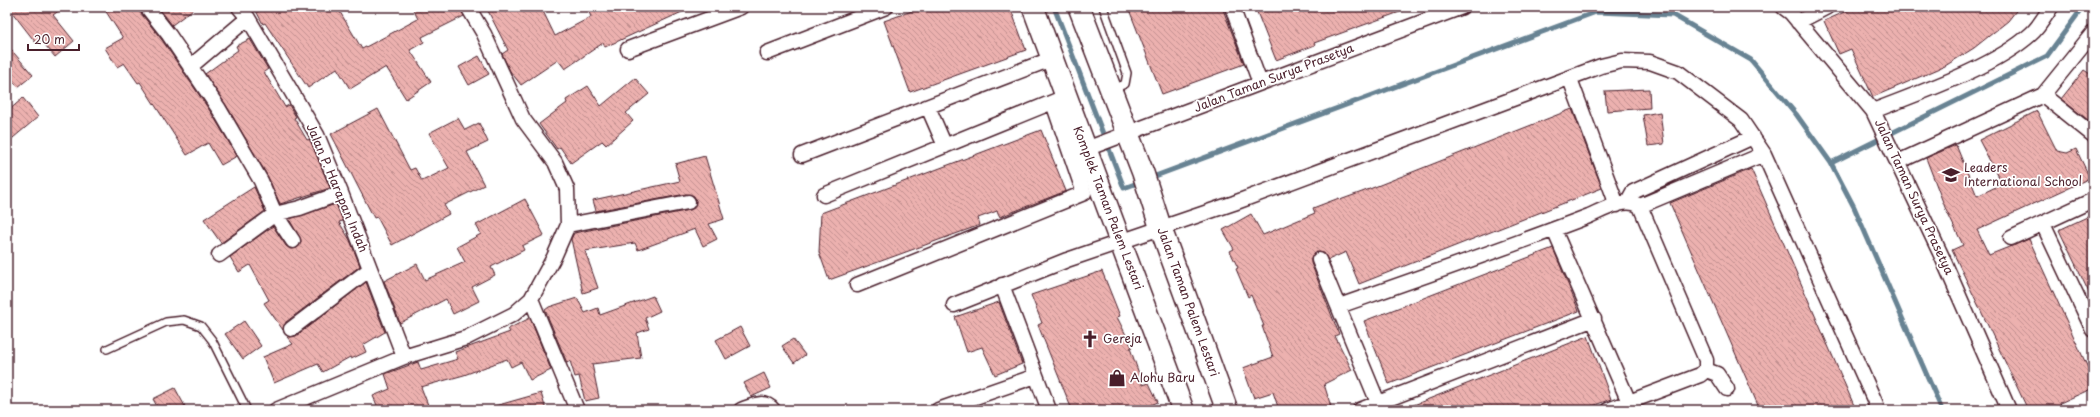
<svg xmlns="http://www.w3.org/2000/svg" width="2100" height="417" font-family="'Playpen Sans',sans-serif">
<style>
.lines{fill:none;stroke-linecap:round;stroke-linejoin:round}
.stream{stroke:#678393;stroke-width:5}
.building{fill:url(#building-back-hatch);stroke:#4a1f2b}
.lane-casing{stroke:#4a1f2b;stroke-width:10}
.street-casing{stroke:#4a1f2b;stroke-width:17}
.secondary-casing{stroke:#4a1f2b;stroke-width:24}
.lane{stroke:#fff;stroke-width:7}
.street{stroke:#fff;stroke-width:14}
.secondary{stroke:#fff;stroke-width:21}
.labels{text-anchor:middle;stroke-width:3.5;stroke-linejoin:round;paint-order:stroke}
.street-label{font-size:12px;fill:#4a1f2b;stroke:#fff}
.poi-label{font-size:12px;fill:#4a1f2b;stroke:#fff;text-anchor:start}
</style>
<defs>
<pattern id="building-back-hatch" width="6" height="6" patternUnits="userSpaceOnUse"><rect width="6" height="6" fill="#ecb1af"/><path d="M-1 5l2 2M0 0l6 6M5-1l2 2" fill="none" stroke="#c18f8f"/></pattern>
</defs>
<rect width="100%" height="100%" fill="#fff"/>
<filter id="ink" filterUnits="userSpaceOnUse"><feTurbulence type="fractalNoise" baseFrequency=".025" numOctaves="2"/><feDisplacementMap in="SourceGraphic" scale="8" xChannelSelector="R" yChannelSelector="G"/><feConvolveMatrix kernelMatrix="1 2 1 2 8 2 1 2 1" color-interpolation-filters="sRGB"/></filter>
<g filter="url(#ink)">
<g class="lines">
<path class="stream" d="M1054,7l70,181 16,-6
M1831,163l216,-107 36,-49
M1150,178l446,-166 77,3 78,45 45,54 35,49 23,44 88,203"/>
</g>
<path class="building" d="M8,7h56l-11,8 21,26 -19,16 -14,-17 -5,3z
M103,7h36l1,5 22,28 50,74 25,42 -16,9 -13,-22 -21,12 -47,-73 -2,1 -14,-20 -7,4 -12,-19 18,-10z
M158,7h38l-24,18z
M254,7h83l25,42 56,-30 -6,-12h48l4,9 -42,21 2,5 -14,8 21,32 -25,17 -20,-32 -36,22 -13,-21 -29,20 -43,-65 -2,1z
M486,7h55l14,29 36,-19 -4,-10h106l-88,40 -2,-4 -38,26 -7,-9 -37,25 -11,-14 -8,-17 6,-4z
M923,7h87l16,43 -116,42 -26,-71z
M1128,7h94l22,57 -82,30z
M1255,7h153v2l-94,34 1,2 -39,15z
M1856,7h163l-11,14 -34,27 -29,18 -72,31 -22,-48 -12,5 -15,-33z
M250,39l18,30 -4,3 21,35 4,-2 7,12 -2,1 13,22 2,-1 2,3 19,46 -50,16 -12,-27 -42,-72 -21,-31 33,-24 -2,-4z
M7,45l26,30 -15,12 -11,-12z
M479,56l10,18 -20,11 -10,-18z
M2084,70l9,6v48l-32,-25z
M635,78l14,16 -23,19 7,8 -27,24 -4,-4 -31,22 -11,-16 -3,2 -18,-25 28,-21 -1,-3 22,-14 13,20z
M1649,89l1,19 -43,3 -2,-20z
M23,98l15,19 -31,26v-31z
M378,109l32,61 5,-2 7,13 27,-13 -20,-35 29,-15 7,12 14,-7 9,19 -21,10 17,33 -40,20 5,9 -57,31 -15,-28 -3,1 -43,-84z
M1572,109l30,79 -243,96 -13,-32 -18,8 -4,-7 -9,-1 -4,7v4l28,71 -4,2 17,34 -28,14 8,26h-53l-6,-18 -19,6 -11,-30 30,-11 -11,-31h2l-13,-31 -3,2 -12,-28 2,-1 -8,-17 4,-2 -11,-19 28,-16 12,21 52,-22 -2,-5 26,-10 1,2 22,-8z
M2037,111l20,40 10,2 9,-4 14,29 -113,52 12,25 40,-16 64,140v9l-33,15 3,7h-35l-76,-160 11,-5 -17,-35 -20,-52 30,-13 21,51 25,-12 -23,-44z
M1660,112l4,32 -16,2 -5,-31z
M1041,130l25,61 -66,26 -3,-6 -19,7 2,7 -151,55 -10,-28 2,-39z
M705,156l19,63 -15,5 8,15 -14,7 -8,-17 -57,21 -3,-7 -50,8 13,37 -15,5 -12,-54 3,-6 116,-23 4,-2 2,-7 -2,-5 -8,-2 -90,17 -3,-11 87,-19 -5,-17z
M1751,169l29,66 76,175h-96l-90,-207z
M254,187l11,24 -44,32 -17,-24z
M525,199l19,36 -22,11 2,4 -33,17 4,8 -23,12 7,14 -26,13 -7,-15 -46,24 -16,-42 33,-17 8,16 40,-18 -8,-15 24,-13 -5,-9z
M336,204l7,17 -4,1 11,18 10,26 -74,56 -3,8 -19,-27 5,-3 -19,-35 -11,7 -9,-15 43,-31 13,20 4,3 7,-1 4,-8 -12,-21z
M2087,217l6,11v73l-34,-71z
M1553,248l26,63 -190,73 -25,-63z
M1102,271l18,45 -3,1 15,30 -2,1 13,37 6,-2 9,19 -19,8h-67l-34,-85 4,-2 -11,-28z
M366,282l19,50 -22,13 3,7 -15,7 -1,-2 -27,15 -5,-8 -44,19 -11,-26 30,-13 -6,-7 9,-1z
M653,296l7,15 -15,7 4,11 -12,4 4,25 -49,6 7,34 -14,3 -6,-25 -4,1 -5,-16 -3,2 -22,-53 4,-3 28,-9 8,15 13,-5 2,7z
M999,302l23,62 -27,11 -13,-28 -15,5 -12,-35z
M530,318l21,52 -21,10 -9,-18 -10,5 -4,-8 -43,16 -43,12 9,23h-51l-6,-14 17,-7 -5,-15 33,-12 3,8 37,-11 -3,-7 55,-20 -2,-3z
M244,321l17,25 -18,13 -18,-25z
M740,327l10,19 -24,13 -10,-19z
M1588,336l23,63 -29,11h-181z
M793,339l12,16 -11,8 -12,-17z
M764,373l7,15 -20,9 -7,-14z
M175,388l12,22h-28l-6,-11z
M541,393l5,17h-50l-1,-4z"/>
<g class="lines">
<g class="lane-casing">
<path id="lane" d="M1103,7l24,66 -2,11 -12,5
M107,349l59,-27 18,-2 17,6 11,14 35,70"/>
</g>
<g class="street-casing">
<path id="street" d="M147,7l22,28 50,74 42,72 14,33 18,27
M239,7l9,11 69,117 24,58 63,164
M1232,7l28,76
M1783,7l8,6 82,98 69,146 67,153
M1798,22l29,-15
M628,49l113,-42
M767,53l119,-46
M190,67l58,-49
M1570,79l47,126
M2043,95l50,40
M928,107l17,39
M1873,111c48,-19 120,-43 158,-77 8,-7 14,-18 20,-27
M1086,149l376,-142
M802,155l249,-96
M1898,162l145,-67 50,-62
M824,195l236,-96
M1628,201l5,-9 120,-55
M1640,206l124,-52
M2043,224l50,106
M568,225l120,-23
M1554,230l75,172
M2011,238l82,-38
M219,255l56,-41 25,-6 41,-15
M1319,260l62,150
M857,285l227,-92 -31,-90
M1002,285l47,125
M531,299l46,111
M954,305l113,-45 167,-57 367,-137 21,-5 28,1 28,10 63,48 23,34 112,250 -1,6
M1339,306c83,-29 167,-58 250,-90 14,-6 37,-20 51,-10l66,154v10
M291,329l79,-60
M1706,370l11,4 10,15
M276,410l128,-53 62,-19 48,-24 17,-15 23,-42 14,-32 -1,-36 -12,-27 -32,-43 -39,-85 -16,-27
M741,410c11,-4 23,-11 32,0
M938,410l98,-34
M1360,410l234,-91
M1608,410l92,-35 6,-5"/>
</g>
<g class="secondary-casing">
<path id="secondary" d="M1033,7l150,403
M1079,7l64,166 18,56 66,181"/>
</g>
<use href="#lane" class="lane"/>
<use href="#street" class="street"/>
<use href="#secondary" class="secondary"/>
</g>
</g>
<defs>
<g id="school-bare" transform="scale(1.38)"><path d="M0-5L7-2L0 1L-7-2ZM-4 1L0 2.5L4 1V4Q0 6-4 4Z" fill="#4a1f2b" stroke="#fff" stroke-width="2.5" paint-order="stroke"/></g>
<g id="church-bare" transform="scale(1.38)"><path d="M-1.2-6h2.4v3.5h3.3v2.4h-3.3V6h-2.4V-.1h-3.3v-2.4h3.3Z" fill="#4a1f2b" stroke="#fff" stroke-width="2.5" paint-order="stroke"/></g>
<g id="shop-bare" transform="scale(1.38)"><path d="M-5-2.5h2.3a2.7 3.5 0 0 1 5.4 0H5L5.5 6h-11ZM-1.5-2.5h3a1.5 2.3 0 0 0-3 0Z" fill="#4a1f2b" stroke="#fff" stroke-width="2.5" paint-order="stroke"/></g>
</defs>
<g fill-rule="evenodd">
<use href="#school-bare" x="1951" y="175"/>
<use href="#church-bare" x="1090" y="339"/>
<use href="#shop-bare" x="1117" y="378"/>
</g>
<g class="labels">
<g class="street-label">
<text transform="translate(1274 78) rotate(-21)" y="4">Jalan Taman Surya Prasetya</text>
<text transform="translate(337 188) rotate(67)" y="4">Jalan P. Harapan Indah</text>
<text transform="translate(1914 197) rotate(65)" y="4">Jalan Taman Surya Prasetya</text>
<text transform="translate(1108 208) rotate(69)" y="4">Komplek Taman Palem Lestari</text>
<text transform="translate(1188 302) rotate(70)" y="4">Jalan Taman Palem Lestari</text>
</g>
<g class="poi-label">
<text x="1964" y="172">Leaders<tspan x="1964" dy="14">International School</tspan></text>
<text x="1103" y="343">Gereja</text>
<text x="1130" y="382">Alohu Baru</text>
</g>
</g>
<rect width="2100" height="417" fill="none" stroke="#fff" stroke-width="24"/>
<rect x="12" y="12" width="2076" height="393" fill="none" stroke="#4a1f2b" stroke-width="1.5" filter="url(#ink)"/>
<path d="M28 44v6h51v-6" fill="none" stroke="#4a1f2b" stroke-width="2"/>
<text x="34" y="44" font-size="12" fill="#4a1f2b" stroke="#ffffff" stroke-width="3" paint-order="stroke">20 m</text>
</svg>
